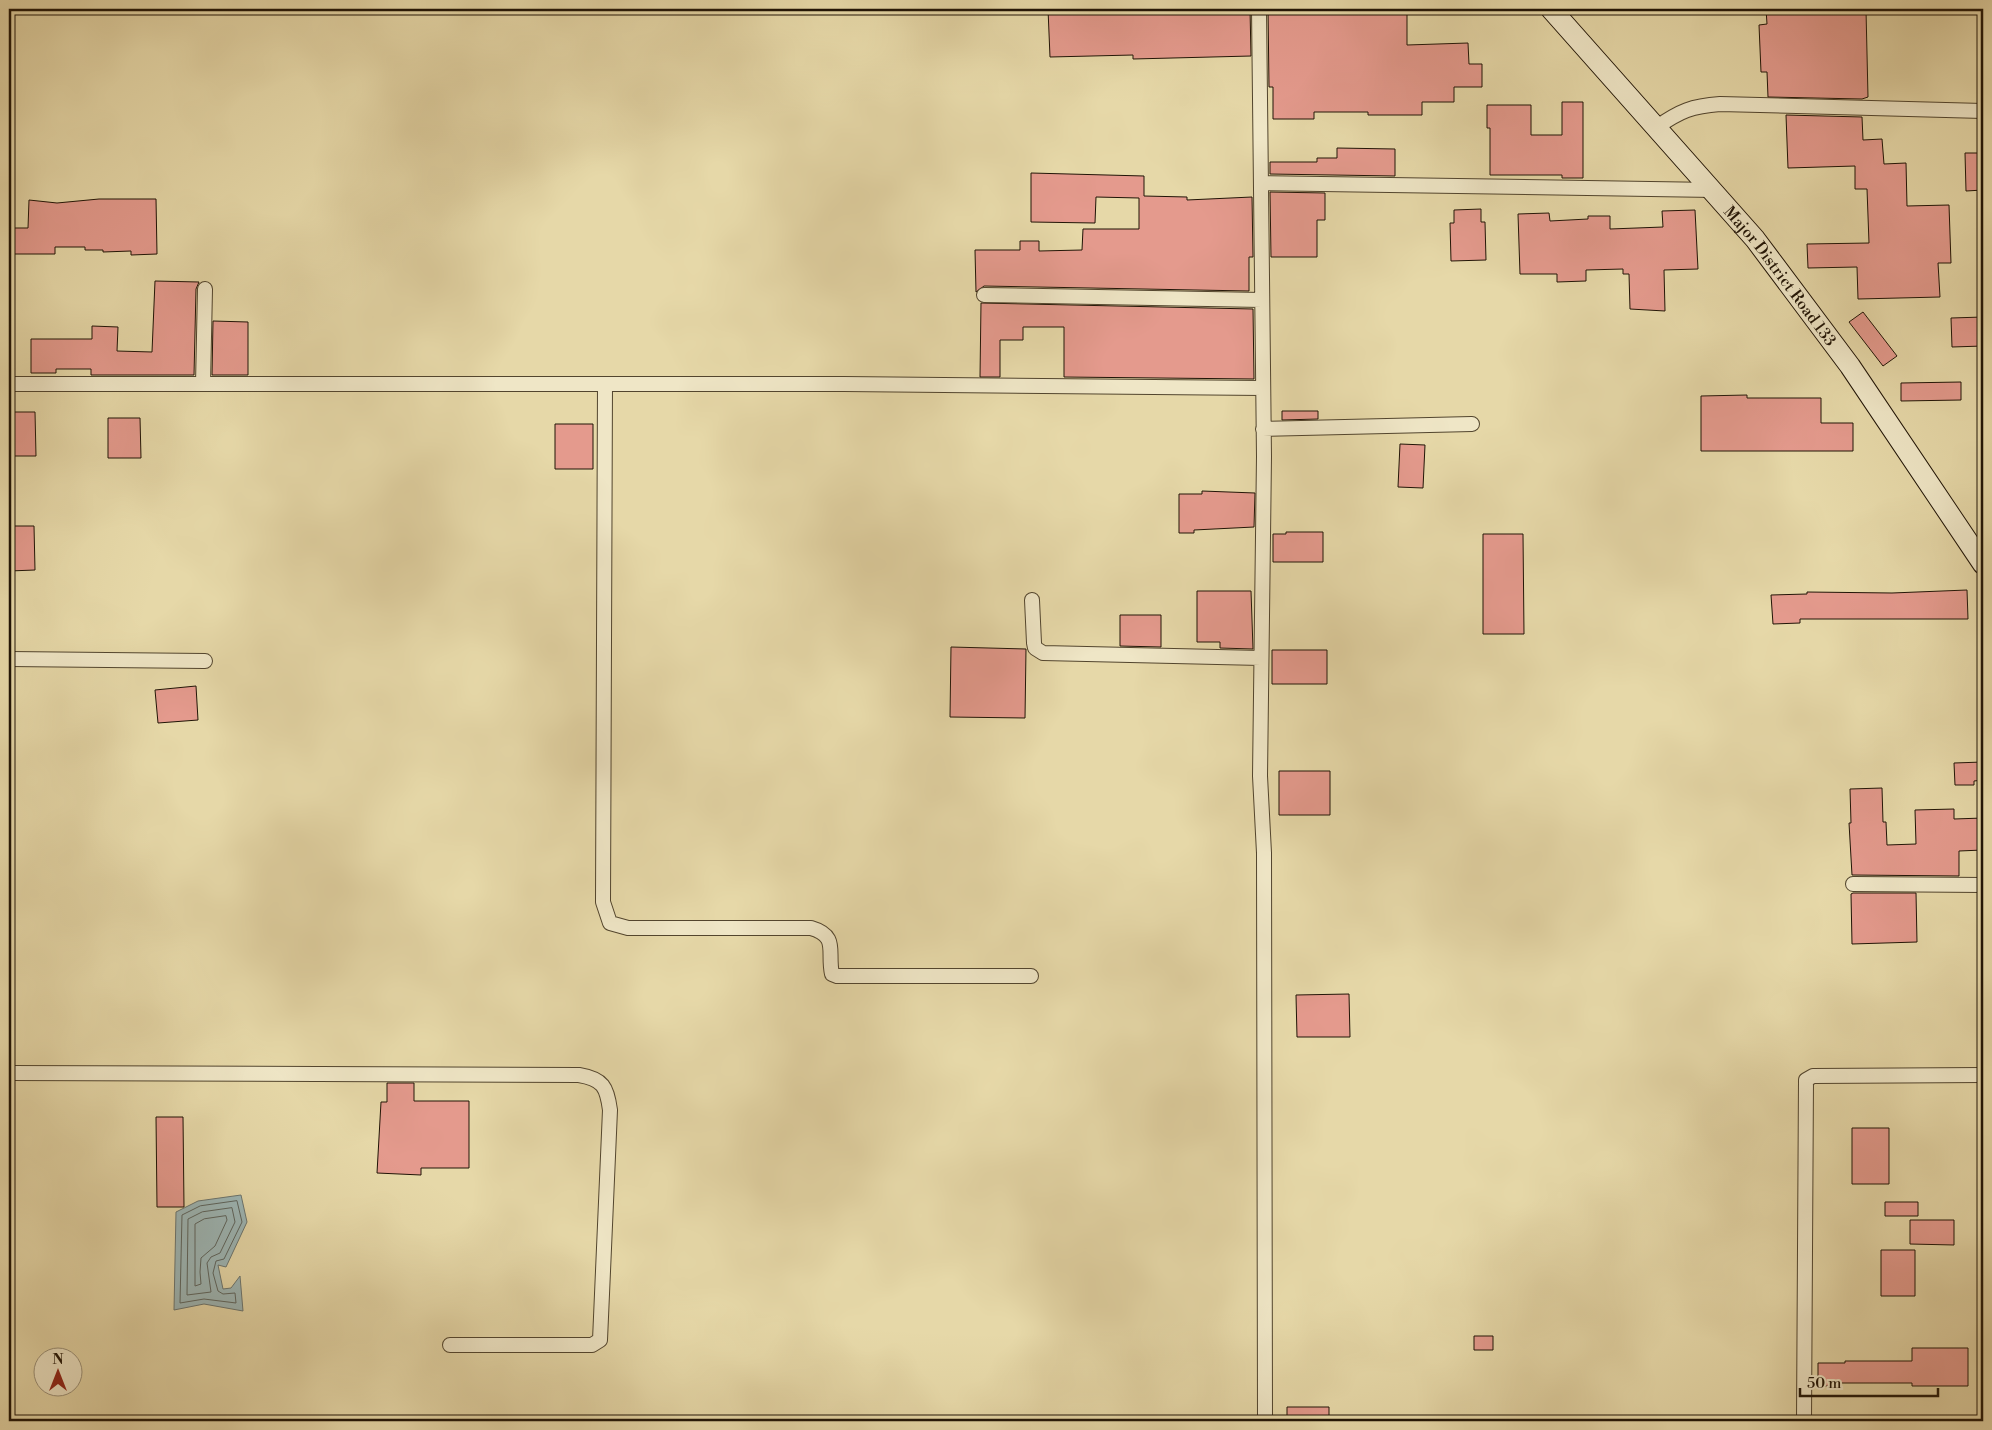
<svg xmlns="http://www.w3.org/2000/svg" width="1992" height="1430" font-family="'Libre Bodoni',serif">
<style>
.water{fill:#9db6b5;stroke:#6b756f}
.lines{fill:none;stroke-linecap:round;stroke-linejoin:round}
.shore{stroke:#5e655e;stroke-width:1}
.building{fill:#e49a8d;stroke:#201406}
.street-casing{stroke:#52452e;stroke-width:16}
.secondary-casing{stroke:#201406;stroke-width:22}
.street{stroke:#efe6c6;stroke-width:14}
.secondary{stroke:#efe6c6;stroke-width:20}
.labels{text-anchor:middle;stroke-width:4;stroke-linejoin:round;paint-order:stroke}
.street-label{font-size:16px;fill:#201406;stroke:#efe6c6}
</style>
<rect width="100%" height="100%" fill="#e6d8a8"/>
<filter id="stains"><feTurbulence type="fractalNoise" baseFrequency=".004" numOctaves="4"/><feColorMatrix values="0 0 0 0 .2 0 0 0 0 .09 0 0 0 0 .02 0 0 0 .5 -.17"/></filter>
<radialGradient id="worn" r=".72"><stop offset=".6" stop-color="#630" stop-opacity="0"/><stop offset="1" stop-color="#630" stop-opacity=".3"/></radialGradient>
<path class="water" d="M241,1195l6,27 -21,45 -8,-2 5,24 8,-1 9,-12 3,35 -39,-7 -30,6 2,-98 22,-11z"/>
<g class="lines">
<path class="shore" d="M237,1201l5,21 -18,37 -8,2 -3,12 5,18 5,3 12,-1 1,10 -32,-4 -24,4 2,-88 18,-9z
M232,1208l3,14 -15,31 -9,4 -4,6 4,29 -24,3 1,-76 14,-7z
M226,1216l1,4 -12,26 -14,12 -1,14 1,12 -6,2v-62l9,-5z"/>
</g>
<path class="building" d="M1048,9h202l1,47 -118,3v-4l-83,2z
M1268,9l114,1v2h25v33l61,-2 1,21h13v23h-28v15h-32v13h-54v-3h-54v7h-41v-32h-4z
M1766,9h55v2l45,-1 2,87 -6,2 -94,-2 -1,-25h-6l-2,-47 8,-1z
M1562,102h21v76h-21v-3h-72v-47h-3v-23h44v30h31z
M1786,115l76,2 1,23 19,-1 2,25 22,-1 1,43 42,-1 2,58h-13l2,34 -82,2 -1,-32 -49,1 -1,-24 62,-1 -2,-54h-12v-23l-67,2z
M1337,148l58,1v27l-125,-2v-12h47v-4h20z
M1965,153h18v37l-17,1z
M1031,173l113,3v20l43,1v3l65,-3 1,60h-4v34l-265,-5 -8,6 -1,-42h45v-9h19v10l43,-1 1,-21h56v-31l-43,-1 -1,26 -64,-1z
M1270,192l55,1v27h-8v37h-46z
M99,199h57l1,55 -26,1v-4l-28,1v-2h-18v-3h-30v7h-46v-26h19l1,-28 28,3z
M1481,209v13h4l1,38 -35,1 -1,-38h4v-13z
M1695,210l3,59 -34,1 1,41 -35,-2 -1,-35h-6v-5l-37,1v11l-29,1v-8h-37l-2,-60 31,-1 1,8 38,-2v-3h22v13l53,-2 -1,-16z
M155,281l44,1 -3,7 -2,86h-103v-6h-35v4h-25v-34h61v-13l26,1 -1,24 35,1z
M981,303l272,6 1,70 -190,-2v-50h-41v13h-23v37h-20z
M1863,312l34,44 -14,10 -34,-44z
M1983,317v29l-31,1 -1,-29z
M213,321l35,1v53h-36z
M1961,382v18l-60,1v-18z
M1747,395v3h74v25h32v28h-152v-55z
M1282,411h36v8l-36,1z
M9,412h26l1,44h-27z
M108,418h32l1,40h-33z
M555,424h38v45h-38z
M1400,444l25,1 -2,43 -25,-1z
M1202,491l53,2 -1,34 -60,3v3h-15v-39h23z
M9,526h25l1,44 -26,1z
M1286,532h37v30h-50v-28h13z
M1483,534h40l1,100h-41z
M1967,590l1,29h-168v4l-27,1 -2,-29 36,-1v-2l85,1z
M1197,591h54l2,58 -33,-1v-6h-23z
M1120,615h41v32l-41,-1z
M951,647l75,2 -1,69 -75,-1z
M1272,650h55v34h-55z
M196,686l2,34 -40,3 -3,-33z
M1983,762v18l-9,1v4h-19l-1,-22z
M1279,771h51v44h-51z
M1882,788l1,34h3l1,23 29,-1 -1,-34 39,-1v10l29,-1v32l-24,1v25l-107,-1 -3,-52h2l-1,-34z
M1853,893h63l1,49 -65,2 -1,-50z
M1349,994l1,43h-53l-1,-42z
M387,1083h27v18h55v67h-48v7l-44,-2 4,-71h6z
M156,1117h27l1,90h-27z
M1852,1128h37v56h-37z
M1885,1202h33v14h-33z
M1910,1220h44v25l-44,-1z
M1881,1250h34v46h-34z
M1474,1336h19v14h-19z
M1912,1348h56v38h-56v-3h-74v3h-20v-23h27v-2h67z
M1287,1407h42v14h-42z"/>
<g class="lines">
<g class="street-casing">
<path id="street" d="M1259,9l5,447 -4,320 4,77 1,568
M1657,127c23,-16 35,-21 63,-23l263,7
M1261,183l453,7
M984,295l278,5
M9,384h835l419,4
M203,384l2,-95
M605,384l-2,518 7,21 18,5h183c28,8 16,24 21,46l5,2h194
M1263,429l209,-5
M1032,600l2,43 1,5 8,5 218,5
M9,659l196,2
M1853,884l130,1
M9,1073l570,2c24,4 28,12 31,35l-10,230 -8,5h-142
M1804,1421l2,-341 7,-4 170,-1"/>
</g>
<g class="secondary-casing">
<g id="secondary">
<path id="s1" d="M1551,9l204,230 95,127 133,198"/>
</g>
</g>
<use href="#street" class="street"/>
<use href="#secondary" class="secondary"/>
</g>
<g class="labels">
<g class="street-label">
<text dy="6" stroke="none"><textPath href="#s1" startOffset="352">Major District Road 133</textPath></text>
</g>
</g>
<rect width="1992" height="1430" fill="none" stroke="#e6d8a8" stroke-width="30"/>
<rect x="10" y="10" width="1972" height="1410" fill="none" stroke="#201406" stroke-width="2.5"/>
<rect x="15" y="15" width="1962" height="1400" fill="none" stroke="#201406"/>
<g transform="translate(58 1372)"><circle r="24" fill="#efe6c6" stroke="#9c9279"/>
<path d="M0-4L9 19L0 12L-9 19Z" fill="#8f2418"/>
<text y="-8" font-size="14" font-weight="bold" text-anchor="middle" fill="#201406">N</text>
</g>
<path d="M1800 1388v8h138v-8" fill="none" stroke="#201406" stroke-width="2.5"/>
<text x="1807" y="1388" font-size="15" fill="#201406" stroke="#efe6c6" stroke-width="4" paint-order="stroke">50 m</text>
<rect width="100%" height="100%" filter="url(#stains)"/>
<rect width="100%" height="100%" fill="url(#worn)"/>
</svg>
